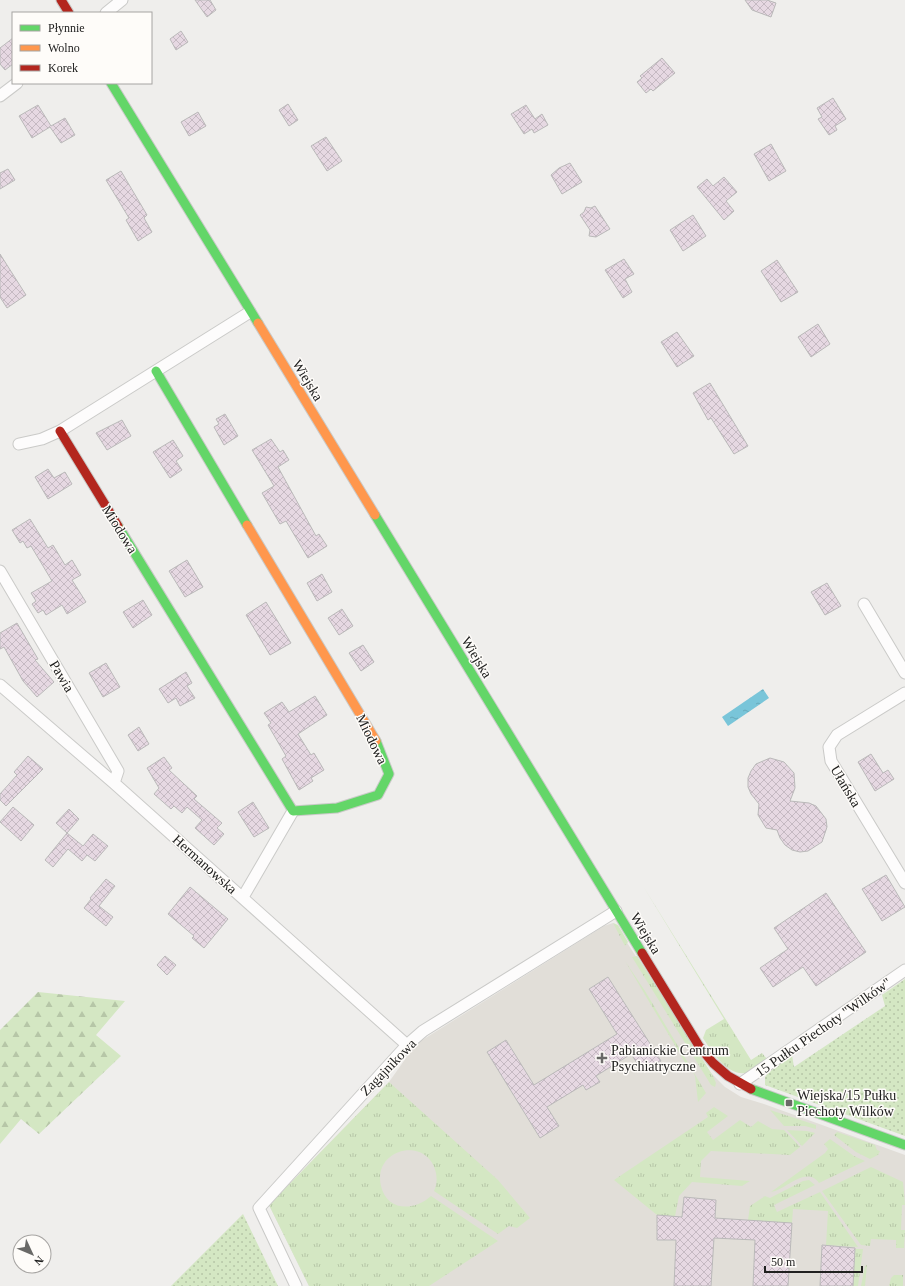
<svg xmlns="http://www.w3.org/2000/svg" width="905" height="1286" font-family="'Times New Roman',serif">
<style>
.built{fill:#e1ded8}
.grass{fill:url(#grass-tufts)}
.forest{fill:url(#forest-firs)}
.park{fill:url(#park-dots)}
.water{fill:url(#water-ripples)}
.building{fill:url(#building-cross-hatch);stroke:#bab9b9}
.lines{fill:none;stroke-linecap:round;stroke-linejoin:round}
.street-casing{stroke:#cacac8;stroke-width:13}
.fast-casing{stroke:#cacac8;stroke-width:11}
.slow-casing{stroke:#cacac8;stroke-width:11}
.jam-casing{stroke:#cacac8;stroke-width:11}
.street{stroke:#fdfcfc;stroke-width:11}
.fast{stroke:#63d668;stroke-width:9}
.slow{stroke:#ff974d;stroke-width:9}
.jam{stroke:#b3261e;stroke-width:9}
.poi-dot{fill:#696967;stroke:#fefcf9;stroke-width:1.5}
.labels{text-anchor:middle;stroke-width:3;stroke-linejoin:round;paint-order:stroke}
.street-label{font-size:14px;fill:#212120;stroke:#fefcf9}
.poi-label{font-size:14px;fill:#212120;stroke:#fefcf9;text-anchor:start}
</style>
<defs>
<pattern id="grass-tufts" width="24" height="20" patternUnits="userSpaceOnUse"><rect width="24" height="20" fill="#d4e7c3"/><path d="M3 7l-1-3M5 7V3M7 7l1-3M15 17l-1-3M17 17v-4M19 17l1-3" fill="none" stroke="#b6c6a7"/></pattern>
<pattern id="forest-firs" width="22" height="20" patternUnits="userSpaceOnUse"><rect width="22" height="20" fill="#d4e7c3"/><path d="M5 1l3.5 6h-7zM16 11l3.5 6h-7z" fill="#b6c6a7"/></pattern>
<pattern id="park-dots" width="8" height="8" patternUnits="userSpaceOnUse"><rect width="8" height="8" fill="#d4e7c3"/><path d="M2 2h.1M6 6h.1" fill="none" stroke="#b6c6a7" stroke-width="1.8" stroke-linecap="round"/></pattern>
<pattern id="water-ripples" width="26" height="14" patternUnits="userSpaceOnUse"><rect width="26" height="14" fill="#79c5d9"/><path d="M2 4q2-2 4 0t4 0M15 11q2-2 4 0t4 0" fill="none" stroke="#68a9ba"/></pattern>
<pattern id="building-cross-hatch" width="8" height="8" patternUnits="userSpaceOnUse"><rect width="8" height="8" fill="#e6d8e2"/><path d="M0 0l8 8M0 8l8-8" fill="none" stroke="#c5b9c2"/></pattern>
</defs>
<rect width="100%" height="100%" fill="#efeeec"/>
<path class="built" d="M613,923l2,1 96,149 14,14 16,10 23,7 141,51v131h-596l-40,-81 120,-123 27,-38 188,-118z"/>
<path class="grass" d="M643,886l108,174 11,-7 5,6c-6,4 -12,10 -18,13 -19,8 -38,-21 -46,-34l3,-8 18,-11z
M613,923l5,2 10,17 -3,4z
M637,956l76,120 3,7 -1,4 -4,-2 -79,-128z
M625,961l20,30 61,102 -8,9 -3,-26 -7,-13 -2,1z
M389,1082l109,98 32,38 -13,10 -8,-2 -11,8 -64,-43c3,-6 3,-12 2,-18 -8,-38 -64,-25 -55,13 6,26 34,25 50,10l67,45 -69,45h-120l-40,-81z
M714,1107l14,9 -21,16 6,8 27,-20 11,7 7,-6 14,8 12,1 16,17 -10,8 -79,-4 -10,10 -1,16 50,4 -8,5 -50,-4 -13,14 -4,20 -18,-1 -43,-35 94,-63 -2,-4z
M770,1110l46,15v4l-11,-3h-21z
M787,1130l20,1 8,2 -13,13z
M837,1132l38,13 2,5 3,1 -2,4 -8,4 -14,-7 -22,-17z
M830,1139l24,17 11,5 -46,22c-13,-18 -33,7 -48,9l54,-39 3,-4 -4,-5z
M871,1167l32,15 2,23h-3l-1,25h4l-1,18h-8v-8l-25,-1 -1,7 -9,-1 -39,-54z
M809,1180l6,5 -41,20 3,7 43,-20 38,55 -32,-2 2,-34 -35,-2 -1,14 -44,-3 2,-14 15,-10 5,2 33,-17z
M855,1249h8l-5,37h-5z
M867,1265l-2,21h-4l4,-20z
M894,1275h9v11h-14l2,-8z"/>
<path class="forest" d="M38,992l87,9 -29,34 25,21 -82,78 -18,-15 -21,25v-114z"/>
<path class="park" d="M905,979v157l-140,-51v-8l4,-5 23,-17 2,12 91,-61 -3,-11z
M243,1214l35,72h-107z"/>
<path class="water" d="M763,689l6,9 -41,28 -6,-9z"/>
<path class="building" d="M195,0h15l6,10 -9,7z
M745,0h22l9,3 -5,14 -19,-7z
M181,31l7,11 -12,8 -6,-11z
M13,38v26l-8,6 -5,-6v-16z
M662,58l13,15 -22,18 -2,-2 -5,4 -9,-11 5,-4 -2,-2z
M833,98l13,21 -11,7 2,4 -8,5 -11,-16 4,-2 -5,-9z
M288,104l10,16 -9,6 -10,-16z
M38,105l13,21 14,-8 10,17 -14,8 -11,-16 -18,11 -13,-22z
M526,105l9,14 7,-5 6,11 -14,8 -2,-4 -8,5 -13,-20z
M198,112l8,14 -17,10 -8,-14z
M326,137l16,24 -15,10 -16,-25z
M771,144l15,27 -17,10 -15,-27z
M570,163l12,19 -20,12 -11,-19 8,-7z
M8,169l7,11 -15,9v-16z
M121,171l26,44 -3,3 8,14 -14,9 -12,-21 3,-2 -23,-38z
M724,177l13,15 -11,9 8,10 -10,9 -27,-33 10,-8 6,7z
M595,206l15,23 -14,8 -7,-1 1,-6 -10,-15 4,-3 2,-5 5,1z
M693,215l13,21 -23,15 -13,-21z
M0,254l26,41 -19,13 -7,-11z
M624,259l10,15 -9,5 7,13 -9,6 -18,-28z
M777,260l21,32 -17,10 -20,-31z
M818,324l12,20 -19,13 -13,-20z
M677,332l17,24 -17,11 -16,-25z
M710,383l38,63 -14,8 -23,-36 -3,2 -15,-27z
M225,414l13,22 -14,9 -10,-18 5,-3 -3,-5z
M122,420l9,16 -24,14 -11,-17z
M271,439l9,13 3,-2 6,10 -11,7 38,69 3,-2 8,12 -19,12 -22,-37 -6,3 -18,-31 12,-7 -22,-36z
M173,440l10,16 -7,5 6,9 -12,8 -17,-26z
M48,469l6,9 11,-6 7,12 -24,15 -13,-22z
M30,519l18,29 5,-3 12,20 7,-5 9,15 -9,5 14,22 -19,12 -5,-9 -16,10 -3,-5 -5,3 -6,-9 4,-3 -5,-8 21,-12 -21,-35 -4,2 -4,-7 -3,2 -8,-13z
M187,560l16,27 -18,10 -16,-26z
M322,574l10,18 -15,9 -10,-18z
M827,583l14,23 -16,9 -14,-23z
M143,600l9,15 -19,13 -10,-16z
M266,602l25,41 -21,12 -24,-40z
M342,609l11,17 -14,9 -11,-17z
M17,623l21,36 -3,1 19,22 -17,15 -14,-16 -19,-34 -4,2v-16z
M363,645l11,17 -13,9 -12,-18z
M106,663l14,24 -17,10 -14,-24z
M186,672l6,11 -5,3 8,12 -15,8 -4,-8 -8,5 -9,-14z
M315,696l12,19 -29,19 13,21 3,-2 10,17 -13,8 2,3 -14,9 -17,-31 4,-3 -18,-31 3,-2 -7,-10 18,-11 7,10z
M139,727l10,17 -11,7 -10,-16z
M871,754l12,19 5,-3 6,9 -19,12 -17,-29z
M28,756l15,13 -37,37 -6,-6v-6l17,-19 -3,-3z
M164,757l8,11 -3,2 28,26 -3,3 28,24 -5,5 7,6 -10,11 -19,-17 7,-8 -15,-13 -5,6 -8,-7 -3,3 -17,-15 5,-6 -12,-20z
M770,758l14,4 10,11 1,15 -5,13 19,2 7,3 10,13 1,8 -5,15 -14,9 -8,1 -8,-2 -7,-5 -5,-7 -3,-8 -11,-2 -8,-13 1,-11 -8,-10 -3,-7v-9l3,-7 5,-7z
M253,802l16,26 -15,9 -16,-25z
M13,807l21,18 -13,16 -21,-19z
M69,809l10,10 -12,14 -11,-10z
M67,833l16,13 10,-12 15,12 -13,15 -8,-6 -5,6 -14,-12 -15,18 -8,-7z
M886,875l19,32 -23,14 -20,-32z
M106,879l9,7 -16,20 14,11 -7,9 -22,-18 7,-9 -1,-1z
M190,887l38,32 -24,29 -12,-10 2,-2 -26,-22z
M826,893l40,59 -50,34 -13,-19 -30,20 -13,-19 28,-19 -14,-21z
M165,956l11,9 -9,10 -10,-10z
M608,977l53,84 -18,11 -12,-18 -35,22 4,6 -14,8 -3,-5 -36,22 12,19 -19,12 -53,-86 19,-12 28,45 83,-51 -28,-45z
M684,1197l32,3 -1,18 77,5 -4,63h-35l2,-46 -41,-2 -3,48h-37l2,-46h-19v-25l25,2z
M822,1245l33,3 -2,38h-33z"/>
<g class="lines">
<g class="street-casing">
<path id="street" d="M106,13l16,-13
M0,96l17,-13
M19,444l23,-5 18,-8 190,-119
M0,571l118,200 -4,12
M864,604l41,69
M0,685l114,98 293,262
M905,693l-68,42 -8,12 2,14 74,122
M243,897l50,-86
M740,1084l165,-114
M296,1286l-37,-78 148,-163 16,-14 193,-120"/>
</g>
<g class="fast-casing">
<path id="fast" d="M111,83l147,240
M156,371l91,154
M375,515l267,438
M118,526l175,285 44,-3 41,-13 11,-21 -13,-33
M751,1089l154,56"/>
</g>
<g class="slow-casing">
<path id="slow" d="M258,323l117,192
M247,525l129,216"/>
</g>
<g class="jam-casing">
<path id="jam" d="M61,0l8,13
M60,431l58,95
M642,953l57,93 14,17 15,13 23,13"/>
</g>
<use href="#street" class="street"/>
<use href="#fast" class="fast"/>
<use href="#slow" class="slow"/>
<use href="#jam" class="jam"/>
</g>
<g class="poi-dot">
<path d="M600 1052h4v4h4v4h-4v4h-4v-4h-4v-4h4z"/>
<rect x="785" y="1099" width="8" height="8" rx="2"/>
</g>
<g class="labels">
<g class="street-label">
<text transform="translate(308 380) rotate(59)" y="5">Wiejska</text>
<text transform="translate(120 529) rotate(58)" y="5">Miodowa</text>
<text transform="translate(477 657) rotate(59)" y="5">Wiejska</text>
<text transform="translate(62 676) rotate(59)" y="5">Pawia</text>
<text transform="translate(372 739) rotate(64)" y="5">Miodowa</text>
<text transform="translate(846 786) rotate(59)" y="5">Ułańska</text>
<text transform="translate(205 864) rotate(42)" y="5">Hermanowska</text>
<text transform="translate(646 933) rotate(59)" y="5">Wiejska</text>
<text transform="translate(823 1027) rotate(-35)" y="5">15 Pułku Piechoty "Wilków"</text>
<text transform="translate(388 1067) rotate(-46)" y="5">Zagajnikowa</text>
</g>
<g class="poi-label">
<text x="611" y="1055">Pabianickie Centrum<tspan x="611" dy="16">Psychiatryczne</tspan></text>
<text x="797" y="1100">Wiejska/15 Pułku<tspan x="797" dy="16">Piechoty Wilków</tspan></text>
</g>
</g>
<rect x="12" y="12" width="140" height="72" fill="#fefcf9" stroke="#a6a4a2"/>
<rect x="20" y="25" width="20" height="6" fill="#63d668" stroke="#a6a4a2"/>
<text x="48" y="32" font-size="12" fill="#212120">Płynnie</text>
<rect x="20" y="45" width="20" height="6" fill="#ff974d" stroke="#a6a4a2"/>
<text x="48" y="52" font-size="12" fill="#212120">Wolno</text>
<rect x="20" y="65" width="20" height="6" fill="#b3261e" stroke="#a6a4a2"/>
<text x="48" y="72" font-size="12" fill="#212120">Korek</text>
<g transform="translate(32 1254) rotate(134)"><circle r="19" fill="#fefcf9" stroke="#a6a4a2"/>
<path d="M0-3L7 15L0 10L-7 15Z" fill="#696967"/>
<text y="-6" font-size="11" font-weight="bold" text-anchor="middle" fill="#212120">N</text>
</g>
<path d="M765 1266v6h97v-6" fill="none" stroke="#212120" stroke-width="2"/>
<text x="771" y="1266" font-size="12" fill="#212120" stroke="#fefcf9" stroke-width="3" paint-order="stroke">50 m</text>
</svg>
